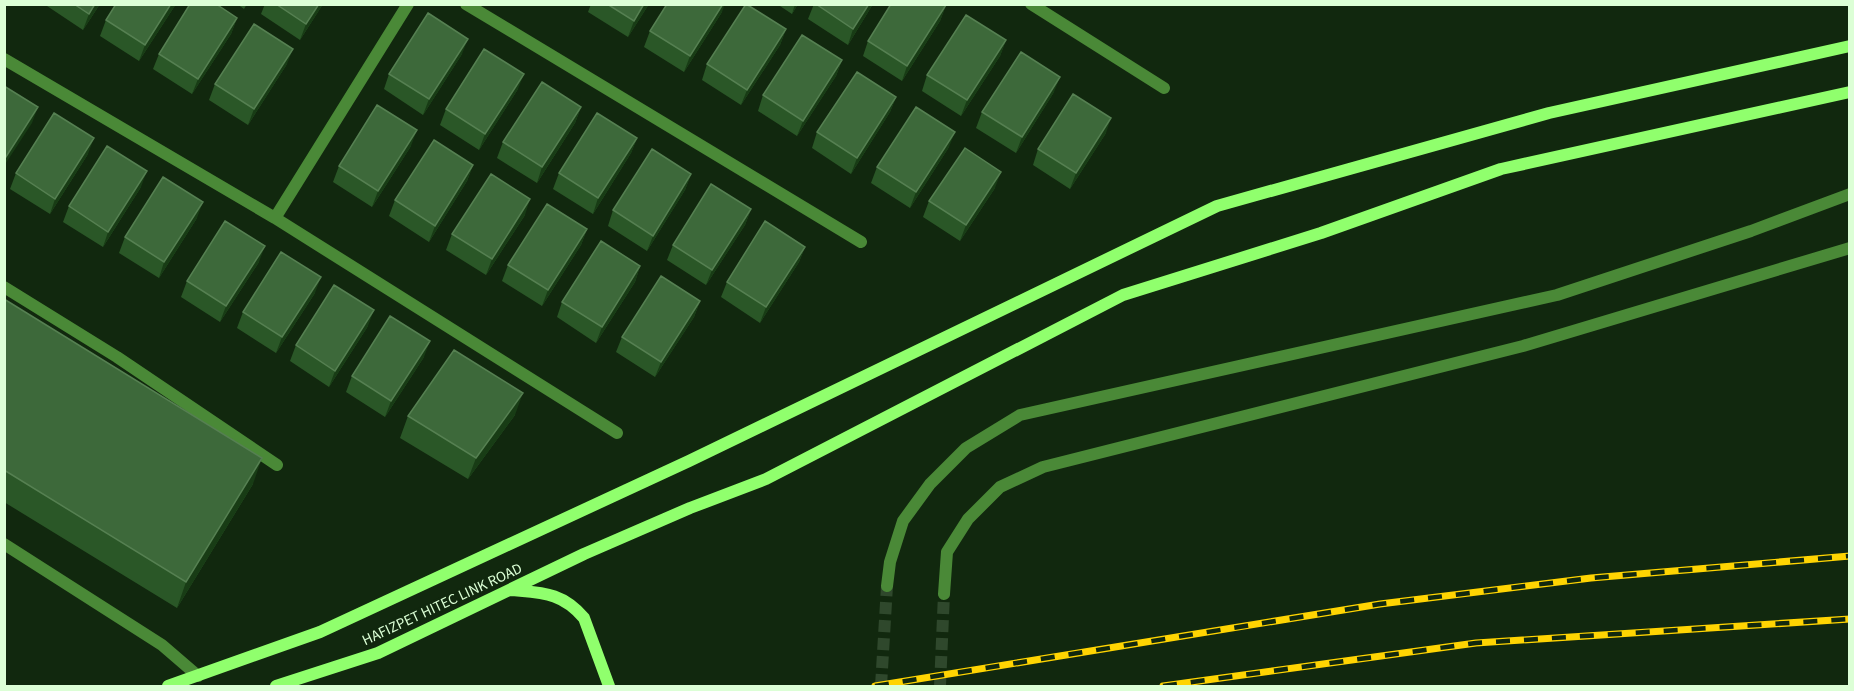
<svg xmlns="http://www.w3.org/2000/svg" width="1854" height="691" font-family="'Source Sans 3',sans-serif">
<style>
.lines{fill:none;stroke-linecap:round;stroke-linejoin:round}
.tertiary-tunnel{stroke:#2f482c;stroke-width:12;stroke-dasharray:12 6;stroke-linecap:butt}
.service{stroke:#4a8937;stroke-width:12}
.minor{stroke:#4a8937;stroke-width:12}
.tertiary{stroke:#4a8937;stroke-width:12}
.secondary{stroke:#90ff6d;stroke-width:12}
.rail-casing{stroke:#ffd402;stroke-width:7}
.rail{stroke:#11280e;stroke-width:4.5;stroke-dasharray:14;stroke-linecap:butt}
.wall{fill:#2a5727}
.shaded-wall{fill:#183c15}
.building{fill:#3d693a;stroke:#568052;stroke-width:1.5}
.labels{text-anchor:middle;stroke-width:4.5;stroke-linejoin:round;paint-order:stroke}
.street-label{font-size:15px;fill:#dcffd6;stroke:#11280e}
</style>
<rect width="100%" height="100%" fill="#11280e"/>
<g class="lines">
<path class="tertiary-tunnel" d="M881,686l6,-100
M940,686l4,-92"/>
<path class="service" d="M4,287l113,70 160,108
M4,544l158,101 36,31"/>
<path class="minor" d="M466,4l395,238
M1031,4l133,84
M4,59l271,159 342,215
M275,218l133,-214"/>
<path class="tertiary" d="M887,586l3,-24 13,-41 27,-37 36,-36 54,-33 537,-120 194,-64 99,-37
M944,594l3,-42 21,-33 32,-32 43,-20 480,-121 327,-98"/>
<path class="secondary" d="M511,590c31,3 51,2 73,28l25,68
M168,686l152,-54 369,-171 528,-255 332,-93 301,-67
M276,686l102,-33 206,-99 106,-46 76,-29 357,-184 198,-62 180,-64 349,-77"/>
<g class="rail-casing">
<path id="rail" d="M875,686l505,-82 211,-26 259,-22
M1163,686l313,-43 374,-24"/>
</g>
<use href="#rail" class="rail"/>
</g>
<path class="wall" d="M44,4h56l-17,26z
M176,4l-37,57 -39,-25 6,-16z
M237,4h10l-3,5z
M265,4h58l-23,36 -39,-26z
M591,4h58l-21,33 -40,-25z
M777,4h21l-6,10z
M814,4h59l-25,41 -40,-26z
M946,5l-6,16 -38,60 -39,-25 5,-15z
M722,12l-38,60 -40,-25 6,-16z
M237,18l-6,16 -39,60 -39,-25 6,-15z
M786,29l-6,16 -39,60 -39,-25 5,-16z
M1006,40l-6,16 -39,60 -39,-25 5,-16z
M462,54l-39,61 -39,-26 5,-15z
M842,60l-6,16 -39,60 -39,-25 5,-16z
M287,64l-39,61 -39,-25 6,-16z
M518,89l-39,61 -39,-25 6,-16z
M1054,92l-38,61 -40,-25 6,-16z
M896,97l-6,15 -39,62 -39,-26 5,-16z
M581,107l-6,16 -38,60 -40,-25 6,-16z
M1106,133l-36,56 -37,-24 5,-16z
M637,138l-6,15 -38,61 -40,-25 6,-16z
M411,146l-39,61 -39,-25 6,-16z
M949,147l-39,61 -39,-25 6,-16z
M88,154l-38,60 -40,-25 6,-16z
M473,165l-6,16 -38,61 -40,-26 6,-16z
M691,174l-6,16 -38,61 -39,-25 5,-16z
M141,187l-38,60 -40,-25 6,-16z
M995,188l-35,53 -37,-24 6,-16z
M751,209l-6,16 -39,60 -39,-25 6,-15z
M525,215l-39,60 -40,-25 6,-16z
M197,218l-38,60 -40,-25 6,-16z
M587,229l-6,16 -39,61 -40,-25 6,-16z
M805,247l-6,15 -39,61 -39,-26 6,-15z
M259,262l-39,60 -39,-25 6,-16z
M640,266l-5,16 -39,61 -39,-26 5,-15z
M315,293l-39,60 -39,-25 6,-16z
M4,299l249,185 -76,124 -173,-106z
M700,301l-6,16 -39,60 -39,-25 6,-15z
M368,326l-39,61 -39,-26 6,-16z
M424,357l-39,60 -39,-25 6,-16z
M515,415l-47,64 -68,-41 8,-22z"/>
<path class="shaded-wall" d="M95,4h5l-17,26 6,-16z
M171,4h5l-37,57 6,-16z
M319,4h4l-23,36 6,-16z
M644,4h5l-21,33 6,-16z
M723,4h2l-3,8 -38,60 6,-16z
M795,4h3l-6,10z
M869,4h4l-25,41 5,-16z
M946,5l-6,16 -38,60 5,-15z
M237,18l-6,16 -39,60 6,-15z
M786,29l-6,16 -39,60 6,-15z
M468,39l-6,15 -39,61 6,-16z
M1006,40l-6,16 -39,60 6,-16z
M293,49l-6,15 -39,61 6,-16z
M842,60l-6,16 -39,60 6,-15z
M524,74l-6,15 -39,61 6,-16z
M1060,77l-6,15 -38,61 6,-16z
M896,97l-6,15 -39,62 6,-16z
M38,107l-6,16 -28,43v-6z
M581,107l-6,16 -38,60 5,-16z
M1111,118l-5,15 -36,56 6,-16z
M417,130l-6,16 -39,61 6,-16z
M955,132l-6,15 -39,61 6,-16z
M94,138l-6,16 -38,60 5,-15z
M637,138l-6,15 -38,61 5,-16z
M473,165l-6,16 -38,61 6,-16z
M147,171l-6,16 -38,60 5,-15z
M1001,172l-6,16 -35,53 6,-16z
M691,174l-6,16 -38,61 6,-15z
M530,199l-5,16 -39,60 6,-16z
M203,202l-6,16 -38,60 5,-16z
M751,209l-6,16 -39,60 6,-15z
M587,229l-6,16 -39,61 6,-16z
M265,246l-6,16 -39,60 6,-16z
M805,247l-6,15 -39,61 6,-16z
M640,266l-5,16 -39,61 6,-16z
M321,277l-6,16 -39,60 6,-16z
M700,301l-6,16 -39,60 6,-15z
M374,310l-6,16 -39,61 6,-16z
M430,341l-6,16 -39,60 6,-16z
M523,393l-8,22 -47,64 8,-21z
M262,458l-9,26 -76,124 9,-26z"/>
<path class="building" d="M74,4h21l-6,10z
M116,4h55l-26,41 -39,-25z
M190,4h26l21,14 -39,61 -39,-25z
M276,4h43l-13,20z
M607,4h37l-10,17z
M667,4h56l-33,52 -40,-25z
M746,4l40,25 -39,61 -40,-26z
M816,4h53l-16,25z
M891,4l55,1 -39,61 -39,-25z
M428,13l40,26 -39,60 -40,-25z
M966,15l40,25 -39,60 -40,-25z
M254,24l39,25 -39,60 -39,-25z
M802,35l40,25 -39,61 -40,-26z
M484,49l40,25 -39,60 -39,-25z
M1021,52l39,25 -38,60 -40,-25z
M857,72l39,25 -39,61 -40,-26z
M542,82l39,25 -39,60 -39,-25z
M4,86l34,21 -34,53z
M1073,94l38,24 -35,55 -38,-24z
M377,105l40,25 -39,61 -39,-25z
M916,107l39,25 -39,60 -39,-25z
M54,113l40,25 -39,61 -39,-26z
M597,113l40,25 -39,60 -39,-25z
M434,140l39,25 -38,61 -40,-26z
M107,146l40,25 -39,61 -39,-26z
M965,148l36,24 -35,53 -37,-24z
M652,149l39,25 -38,62 -40,-26z
M491,174l39,25 -38,60 -40,-25z
M163,177l40,25 -39,60 -39,-25z
M711,184l40,25 -39,61 -39,-25z
M547,204l40,25 -39,61 -40,-25z
M225,221l40,25 -39,60 -39,-25z
M765,221l40,26 -39,60 -39,-25z
M601,241l39,25 -38,61 -40,-25z
M281,252l40,25 -39,60 -39,-25z
M661,276l39,25 -39,61 -39,-25z
M334,285l40,25 -39,61 -39,-26z
M4,299l258,159 -76,124 -182,-112z
M390,316l40,25 -39,60 -39,-25z
M454,350l69,43 -47,65 -68,-42z"/>
<g class="labels">
<g class="street-label">
<text transform="translate(442 604) rotate(-25)" y="5">HAFIZPET HITEC LINK ROAD</text>
</g>
</g>
<rect width="1854" height="691" fill="none" stroke="#dcffd6" stroke-width="12"/>
</svg>
